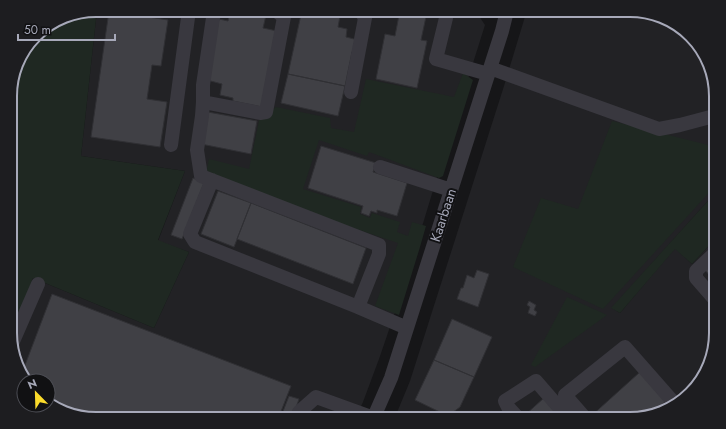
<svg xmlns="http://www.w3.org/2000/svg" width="726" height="429" font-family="Jost,sans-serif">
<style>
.built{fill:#222225}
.green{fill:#1f2822}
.building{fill:#404045;stroke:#303034}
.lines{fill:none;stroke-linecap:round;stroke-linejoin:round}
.minor{stroke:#39383f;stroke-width:14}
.labels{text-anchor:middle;stroke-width:4;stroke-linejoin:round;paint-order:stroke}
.street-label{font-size:14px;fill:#a7a9b9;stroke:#111113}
.rim{fill:none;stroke:#a7a9b9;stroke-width:2}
</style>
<rect width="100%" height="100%" fill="#161618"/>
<path class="built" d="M97,10h378l10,15 -47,149 -34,112 -25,73 -16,43 -8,17h-259l-43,-12 -5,-4v-22h-24l-13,-37v-6l22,-60 121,50 35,-76 -31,-11 27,-70 -104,-15z
M527,10h103l43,12 31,31 12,37v102l-104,116 8,5 55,-65 17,16 24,-26v100l-12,38 -31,31 -38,12h-241l4,-9 12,-29 94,-295z"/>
<path class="green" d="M97,10l-16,146 104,15 -27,69 31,12 -35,76 -121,-50 -22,60v-253l8,-27 20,-27 24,-15z
M463,73l10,7 -30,96 -4,2 -70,-26 -2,4 -48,-16 -16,49 58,18 -1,7 10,4 2,-5 28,9 -3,10 11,4 4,-14 14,4 -6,21 -21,68 -24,-9 23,-63 -125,-42 -67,-27 3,-15 40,10 11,-53 10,-5 6,-4 54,11 1,10 23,4 12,-53 88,18z
M612,121l104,26v38l-113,124 -90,-42 28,-69 37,11z
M716,192v46l-24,26 -17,-15 -55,64 -9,-5z
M567,297l40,18 -72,52 -4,-2z"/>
<path class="building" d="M236,10h25l6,1 -4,17 14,3 -15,76 -29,-6v-3l-13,-3 2,-11 -15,-4 12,-61 9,2 2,-10 5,1z
M302,10h6l32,6 -2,11 9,2 -1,8 12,3 -6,12 -7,34 -57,-12z
M400,10h33l-1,3 -5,-1 -6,28 6,1 -10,47 -41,-9 9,-45 10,2z
M109,11l59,9 -7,46 -9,-1 -5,34 20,3 -7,45 -69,-10z
M288,74l57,12 -7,30 -57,-13z
M208,112l49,9 -6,33 -50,-10z
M321,146l55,17 -3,9 34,11 -10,33 -20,-6v3l-6,-2 -2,5 -8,-3 2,-7 -55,-18z
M193,178l11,5 -22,56 -11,-4z
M218,191l33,12 -17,44 -33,-13z
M251,203l115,45 -13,36 -116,-45z
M716,261v22l-11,-13z
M477,270l12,4 -11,33 -21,-8 4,-11h2l4,-13 7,3z
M52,294l239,92 -13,33h-182l-43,-12 -5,-4v-22h-23l-3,-8z
M529,301l7,4 -2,5 3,2 -2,4 -7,-3 2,-6 -3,-2z
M452,319l40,18 -18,40 -40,-17z
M434,360l40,17 -14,30 -12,9 -33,-16z
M640,372l26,29 -15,13 -16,5h-45l-1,-1z
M289,396l10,3 -7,20h-12z
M545,397l13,15 -8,7h-24l-2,-3z"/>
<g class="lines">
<path class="minor" d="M215,10l-1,1 -11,74v17l57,11 6,-1 18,-95 -9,-7
M446,18l-10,41 52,15
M490,68l169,61 21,-4 34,-9 2,-1
M351,92l14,-74 -5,-8
M203,102l-1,14 -5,34 4,26 178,69v9l-21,53 49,21
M171,145l18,-135
M380,167l71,23
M212,180l-22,54 5,8 163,65
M716,252l-20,19v7l20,23
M11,346l27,-62
M296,419l3,-7 17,-15 58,21
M373,419l18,-41 111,-347 4,-16v-5
M519,419l-11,-12 -3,-6 31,-20 33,38
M586,419l-21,-24 60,-48 51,58"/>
</g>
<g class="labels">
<g class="street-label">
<text transform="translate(443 215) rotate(-72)" y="5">Kaarbaan</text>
</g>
</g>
<path d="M0 0H726V429H0ZM96 17H630A79 79 0 0 1 709 96V333A79 79 0 0 1 630 412H96A79 79 0 0 1 17 333V96A79 79 0 0 1 96 17Z" fill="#1d1d20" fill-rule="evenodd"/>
<path class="rim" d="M96 17H630A79 79 0 0 1 709 96V333A79 79 0 0 1 630 412H96A79 79 0 0 1 17 333V96A79 79 0 0 1 96 17Z"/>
<g transform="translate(36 393) rotate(337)"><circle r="19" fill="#111113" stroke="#4d4e55"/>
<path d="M0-3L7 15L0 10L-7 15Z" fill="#fbdb2b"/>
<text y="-6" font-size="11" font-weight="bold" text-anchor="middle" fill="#a7a9b9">N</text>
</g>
<path d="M18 34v6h97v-6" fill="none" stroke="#a7a9b9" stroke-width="2"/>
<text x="24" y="34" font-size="12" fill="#a7a9b9" stroke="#111113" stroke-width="3" paint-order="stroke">50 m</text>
</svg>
